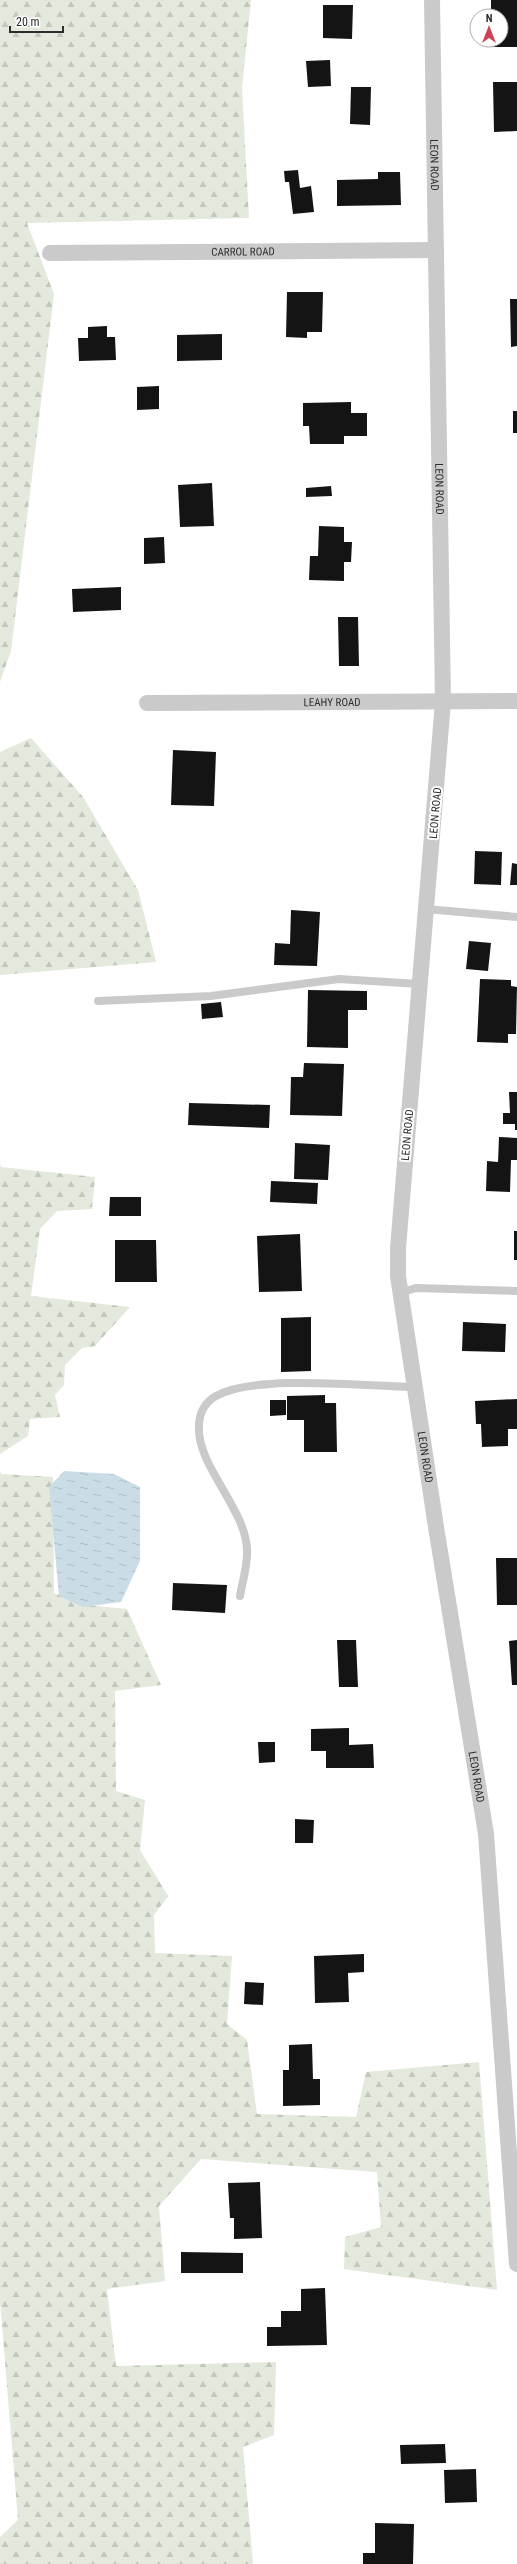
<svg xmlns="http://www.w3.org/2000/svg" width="517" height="2564" font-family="'Roboto Condensed',sans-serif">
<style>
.forest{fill:url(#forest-firs)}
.water{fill:url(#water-ripples)}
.building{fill:#141414}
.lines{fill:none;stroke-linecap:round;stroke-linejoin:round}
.lane{stroke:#cacaca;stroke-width:8}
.street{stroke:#cacaca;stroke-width:16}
.labels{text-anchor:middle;stroke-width:4;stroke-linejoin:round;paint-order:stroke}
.street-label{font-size:11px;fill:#2d2d2d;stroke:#fff}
</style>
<defs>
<pattern id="forest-firs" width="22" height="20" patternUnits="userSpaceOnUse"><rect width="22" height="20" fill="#e3e9dc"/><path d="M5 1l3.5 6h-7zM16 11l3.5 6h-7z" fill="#c3c8bd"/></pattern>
<pattern id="water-ripples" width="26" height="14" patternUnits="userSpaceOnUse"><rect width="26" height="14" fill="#cadde6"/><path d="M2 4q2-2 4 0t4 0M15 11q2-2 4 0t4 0" fill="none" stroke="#aebec6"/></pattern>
</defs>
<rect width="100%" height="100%" fill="#fff"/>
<path class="forest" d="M0,0h251l-9,88 7,130 -222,5 27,71 -43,357 -11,31z
M31,738l52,59 55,93 18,72 -156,13v-223z
M0,1164l1,3 94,10 -3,32 -35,2 -17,18 -9,67 99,11 -35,39 -13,2 -17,17 -1,20 -9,10 5,22 -30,2 -2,17 -28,18z
M0,1470l1,4 52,3 1,116 32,12 41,4 34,76 -46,6 1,100 29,9 -5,50 28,46 -14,19 1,38 77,3 -5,68 20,16 10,74 99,3 10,-45 113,-10 18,228 -153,-21 1,-32 36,-10 -4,-55 -176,-13 -42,47 6,75 -58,8 9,77 160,-4 -2,73 -31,12 10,117h-253v-27l18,-17 -18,-219z"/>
<path class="water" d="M64,1471l50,3 26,13v74l-19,41 -38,5 -24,-11 -10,-109z"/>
<path class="building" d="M491,0h26v47h-25v-7h9v-24h-10z
M323,5h30l-1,34 -29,-1z
M330,60l1,26 -23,1 -2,-26z
M493,82h24v49l-23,1z
M351,87h20l-1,38 -20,-1z
M298,170l2,18 11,-2 3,26 -21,2 -4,-32h-4l-1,-11z
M378,172h22l1,33 -64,1v-26l41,-1z
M287,292h36l-1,40h-15v6l-21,-1z
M510,299h7v47l-6,1z
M107,326v11h8l1,23 -37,1 -1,-23h10v-11z
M222,334v26l-45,1v-26z
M159,386v23l-22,1v-23z
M351,402v11h16v23h-23v8h-34l-1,-18h-6v-23z
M513,411h4v22h-4z
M212,483l2,43 -34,1 -2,-42z
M331,486l1,10 -26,1v-9z
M319,526l25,1v15h8l-1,20h-7v19l-35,-1 1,-24h8z
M164,537l1,26 -21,1v-26z
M121,587v23l-48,2 -1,-23z
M338,617h20l1,49h-20z
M173,750l43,2 -2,54 -43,-1z
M475,851l27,1 -1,33 -27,-1z
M512,863l5,1v21h-7z
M291,910l29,2 -3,54 -43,-1 1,-22 15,1z
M469,941l22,2 -3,28 -22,-2z
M480,979l31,1v6l6,1 -1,47h-8v9l-31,-1z
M308,990l59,1v19h-19v38l-41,-1z
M221,1002l2,15 -21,2 -1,-15z
M304,1063l40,1 -2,52 -52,-1 1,-38h12z
M509,1092h8v38h-2v-6h-12v-11h7z
M189,1103l81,2 -1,23 -81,-3z
M499,1137l18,1v22h-6l-1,32 -24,-1 1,-30 11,1z
M295,1143l35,2 -2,35 -34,-1z
M271,1181l47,2 -1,21 -47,-2z
M110,1197h31v19h-32z
M514,1231h3v29h-3z
M300,1234l2,57 -43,1 -2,-56z
M115,1240h41l1,42h-42z
M311,1317v54l-30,1v-54z
M463,1322l43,2 -1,28 -43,-1z
M325,1395v8h11l1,49h-33v-32h-17v-24z
M517,1399v30h-9v17l-26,1 -1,-23h-5l-1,-23z
M270,1400h16v15l-16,1z
M496,1558h21v47h-20z
M173,1583l54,2 -2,28 -53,-3z
M337,1640h19l2,47h-19z
M517,1640v45h-5l-3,-44z
M349,1728v17l24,-1 1,24h-48v-17h-15v-22z
M258,1742h17v20l-16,1z
M295,1819l19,1 -1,23h-18z
M364,1954v18l-16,1 1,29 -34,1 -1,-47z
M245,1982l19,1 -1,22 -19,-1z
M312,2044l1,35h7v26l-37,1v-36h6v-25z
M260,2182l2,56 -28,1v-21h-4l-2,-35z
M181,2252l62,1v20h-62z
M325,2288l2,57 -60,1v-19h14v-16h20v-22z
M445,2444l1,19 -45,1 -1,-19z
M476,2469l1,33 -32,1 -1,-33z
M375,2523l39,1 -1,40h-50v-11h12z"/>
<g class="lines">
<path class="lane" d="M426,909l91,8
M98,1001l113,-5 128,-17 80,5
M400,1293l16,-5 101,3
M240,1596c2,-13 7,-28 7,-42 2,-31 -29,-68 -41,-96 -9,-20 -13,-49 10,-62 40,-22 150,-10 198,-9"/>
<g class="street">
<path id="s1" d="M432,0l11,702 -45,546v28l38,251 50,307 31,430"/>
<path id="s2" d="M50,253l386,-3"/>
<path id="s3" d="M147,703l370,-2"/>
</g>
</g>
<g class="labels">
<g class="street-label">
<text dy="4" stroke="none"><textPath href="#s1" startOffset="165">LEON ROAD</textPath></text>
<text dy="4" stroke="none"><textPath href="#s2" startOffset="193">CARROL ROAD</textPath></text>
<text dy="4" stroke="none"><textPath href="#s1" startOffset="489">LEON ROAD</textPath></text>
<text dy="4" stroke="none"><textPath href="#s3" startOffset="185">LEAHY ROAD</textPath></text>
<text transform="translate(435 813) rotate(-85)" y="4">LEON ROAD</text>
<text transform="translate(407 1135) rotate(-85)" y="4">LEON ROAD</text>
<text dy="4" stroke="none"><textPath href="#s1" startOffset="1461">LEON ROAD</textPath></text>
<text dy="4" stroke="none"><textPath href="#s1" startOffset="1785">LEON ROAD</textPath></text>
</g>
</g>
<g transform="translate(489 28)"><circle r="19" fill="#ffffff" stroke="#ababab"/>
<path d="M0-3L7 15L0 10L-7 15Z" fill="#ce4455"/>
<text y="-6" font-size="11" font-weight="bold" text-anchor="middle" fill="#2d2d2d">N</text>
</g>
<path d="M10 26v6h53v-6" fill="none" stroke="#2d2d2d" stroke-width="2"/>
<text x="16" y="26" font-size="12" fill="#2d2d2d" stroke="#ffffff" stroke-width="3" paint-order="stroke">20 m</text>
</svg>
